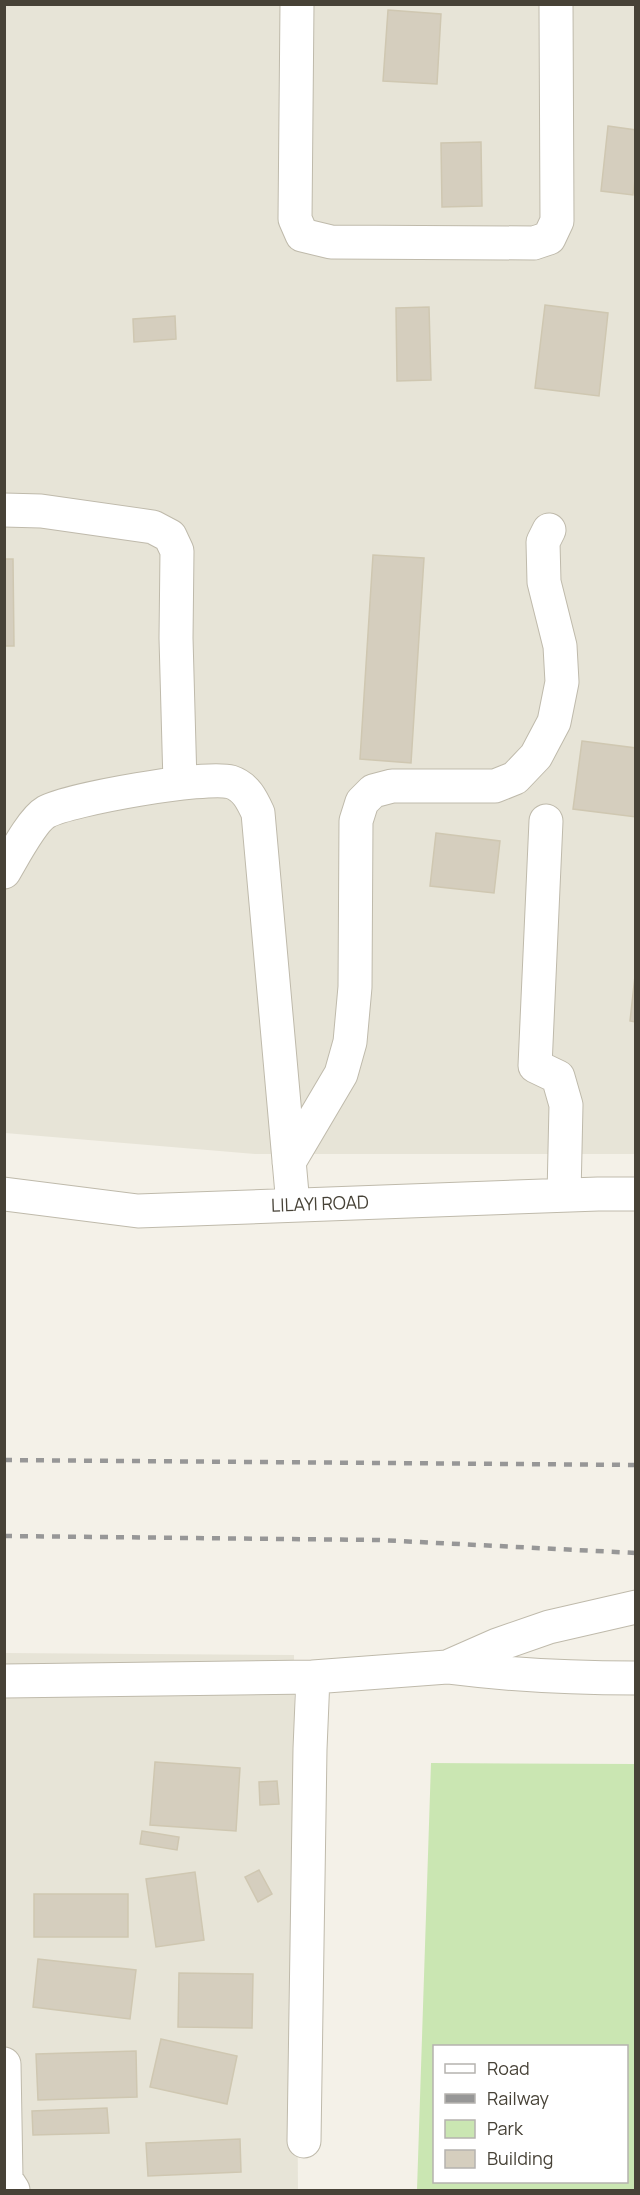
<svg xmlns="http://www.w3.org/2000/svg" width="640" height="2195" font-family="Manrope,sans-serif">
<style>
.residential{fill:#e7e4d7}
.green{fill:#cae6b2;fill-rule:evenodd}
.building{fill:#d5cebe;stroke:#cfc7b1;stroke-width:1.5}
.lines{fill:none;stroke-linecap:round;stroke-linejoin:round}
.minor-casing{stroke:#bfbaab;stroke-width:35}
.minor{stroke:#fff;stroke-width:33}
.rail{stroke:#979797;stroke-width:4.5;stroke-dasharray:8 8;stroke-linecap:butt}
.labels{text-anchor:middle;stroke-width:5;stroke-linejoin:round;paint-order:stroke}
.street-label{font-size:18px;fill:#474237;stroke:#fff}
</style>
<rect width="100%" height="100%" fill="#f4f1e8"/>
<path class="residential" d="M4,5h631v1149h-380l-250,-21z
M5,1653l289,2 4,535h-293z"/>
<path class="green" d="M431,1763l204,1v426h-218zM434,2046h192v136h-192z"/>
<path class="building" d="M388,10l53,4 -4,70 -54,-3z
M608,126l28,4v41l-3,24 -32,-4z
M481,142l1,64 -40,1 -1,-64z
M545,305l63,8 -9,83 -64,-8z
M429,307l2,73 -34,1 -1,-73z
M175,316l1,23 -42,3 -1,-23z
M373,555l51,3 -13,205 -51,-4z
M4,559h9l1,87h-10z
M582,741l54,7v69l-63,-8z
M436,833l64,8 -6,52 -64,-7z
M636,967v55l-6,-1z
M155,1762l85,6 -4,63 -86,-6z
M277,1781l2,23 -19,1 -1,-23z
M142,1831l37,6 -2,13 -37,-6z
M259,1870l13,24 -14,8 -13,-25z
M195,1872l9,68 -48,7 -10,-68z
M34,1894h94v43h-94z
M38,1959l98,11 -6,49 -97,-12z
M179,1973l74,1 -1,54 -74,-1z
M161,2039l76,17 -10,48 -77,-17z
M136,2051l1,46 -99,3 -2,-46z
M107,2108l2,25 -76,2 -1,-24z
M240,2139l1,33 -93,4 -2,-33z"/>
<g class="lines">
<g class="minor-casing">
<path id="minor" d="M297,4l-2,215 7,16 29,7 203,1 15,-5 8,-17 -1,-217
M4,510l37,1 112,16 17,9 7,15 -1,87 4,145
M546,821l-11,245 23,11 8,28 -2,90
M4,872c9,-15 28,-52 42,-60 24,-13 160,-37 185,-30 15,5 21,18 27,31l35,392
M289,1162l52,-88 9,-32 5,-55 1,-166 6,-19 11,-11 19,-5h103l20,-8 21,-22 18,-34 8,-40 -2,-36 -16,-64 -1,-40 6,-12
M4,1194l134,17 460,-17h38
M447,1667c63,8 125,11 189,11
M4,1681l309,-4
M4,2064l2,115 7,11
M304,2141l6,-392 3,-72 134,-10 50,-22 52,-18 87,-20"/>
</g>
<use href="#minor" class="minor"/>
<path class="rail" d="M4,1460l632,5
M4,1536l375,4 257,13"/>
</g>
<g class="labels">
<g class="street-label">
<text transform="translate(320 1204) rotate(-2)" y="6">LILAYI ROAD</text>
</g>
</g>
<rect width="640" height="2195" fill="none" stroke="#474237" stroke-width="12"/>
<rect x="433" y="2045" width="195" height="138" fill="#ffffff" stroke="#b5b3af" stroke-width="1.5"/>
<rect x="445" y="2064" width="30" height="9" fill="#ffffff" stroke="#b5b3af" stroke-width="1.5"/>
<text x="487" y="2075" font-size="18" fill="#474237">Road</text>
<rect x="445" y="2094" width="30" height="9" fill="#979797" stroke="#b5b3af" stroke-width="1.5"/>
<text x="487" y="2105" font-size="18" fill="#474237">Railway</text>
<rect x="445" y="2120" width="30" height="18" fill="#cae6b2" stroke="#b5b3af" stroke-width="1.5"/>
<text x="487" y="2135" font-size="18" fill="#474237">Park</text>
<rect x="445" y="2150" width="30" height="18" fill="#d5cebe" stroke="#b5b3af" stroke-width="1.5"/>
<text x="487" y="2165" font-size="18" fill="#474237">Building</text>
</svg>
